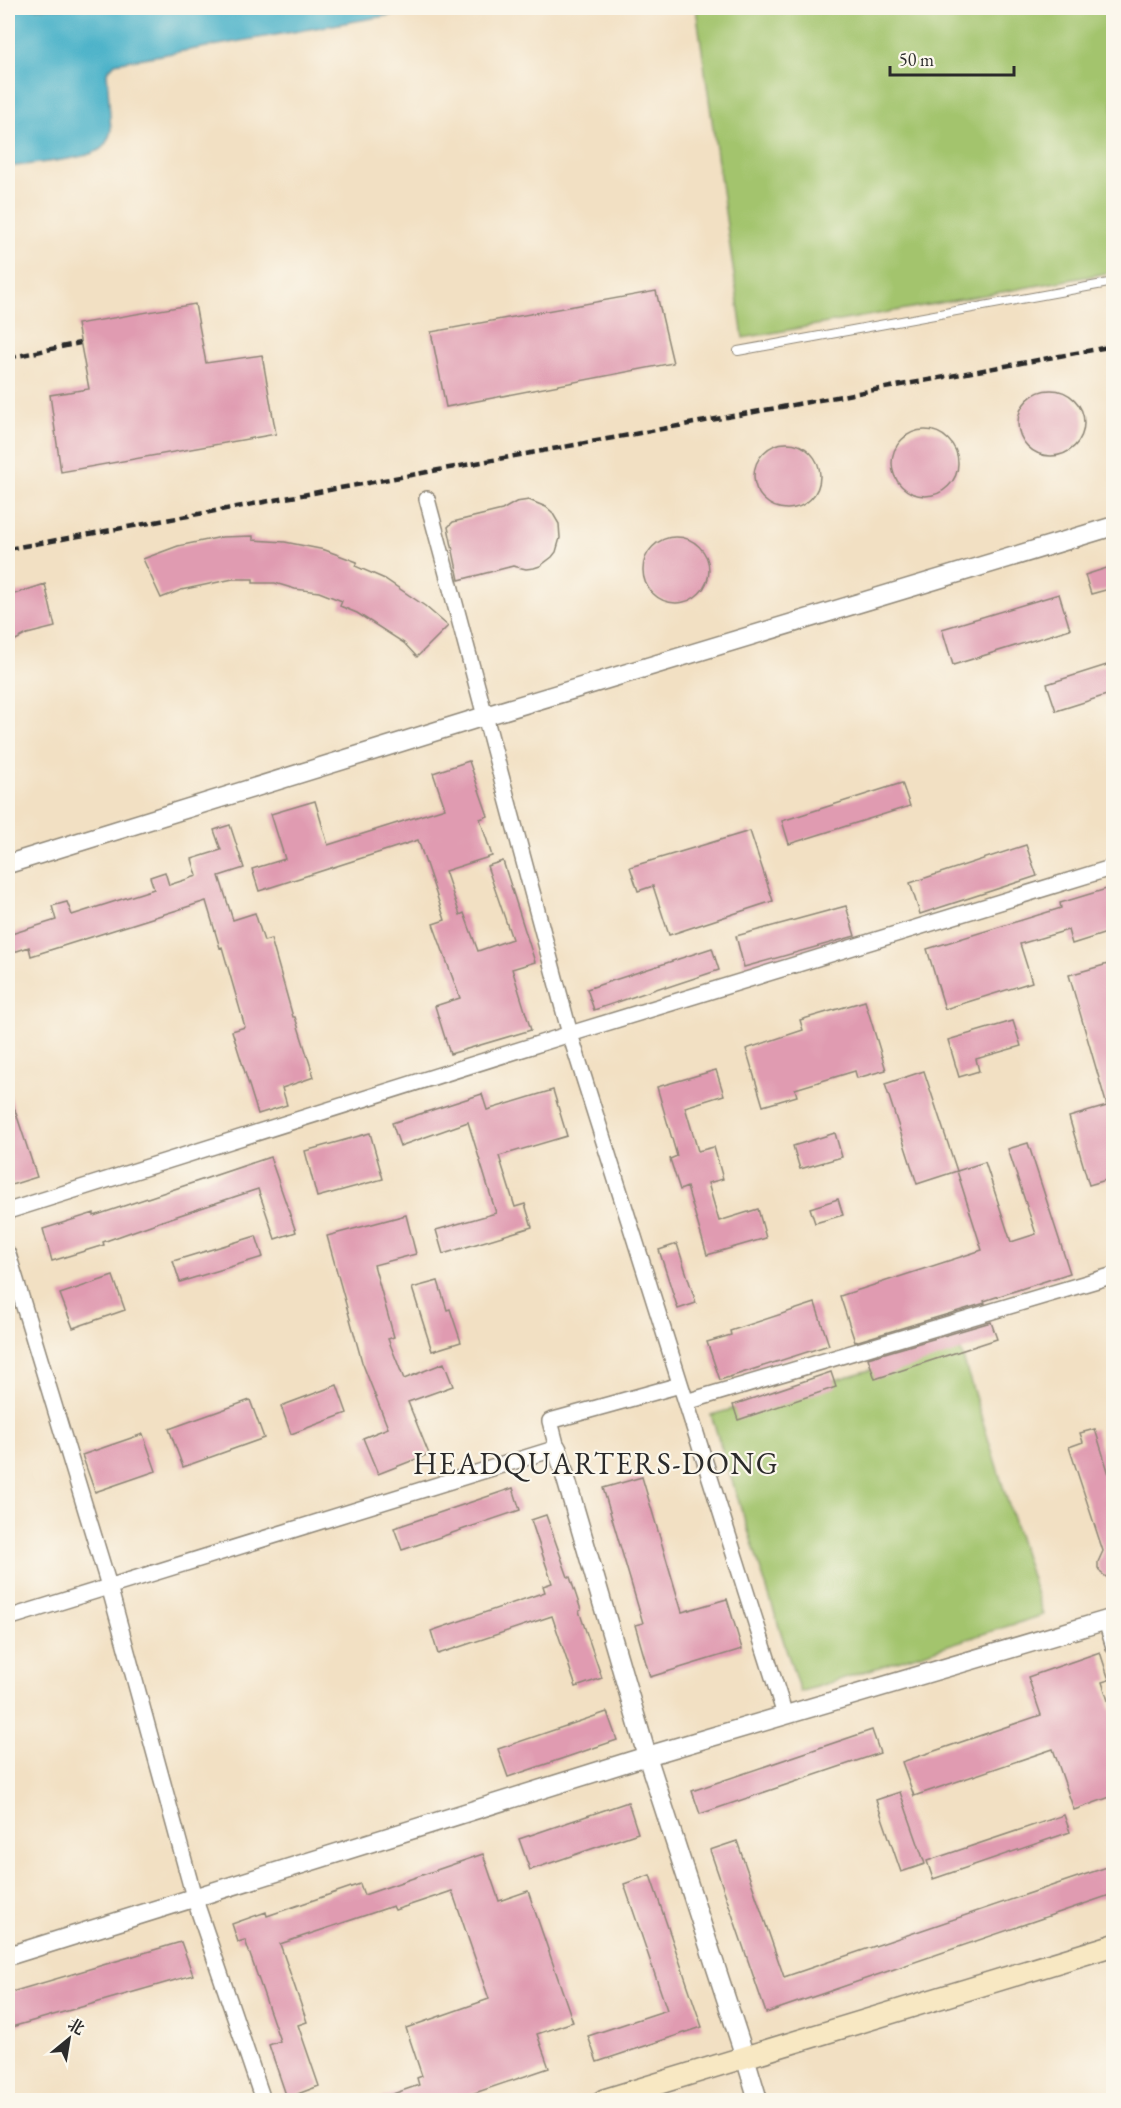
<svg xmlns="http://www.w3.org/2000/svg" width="1121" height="2108" font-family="'EB Garamond','Noto Serif SC',serif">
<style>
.green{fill:#a3c46d;stroke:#67784c;stroke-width:1.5}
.water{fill:#4bb2c9;stroke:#3b6e7a;stroke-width:1.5}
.building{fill:#e09bb1}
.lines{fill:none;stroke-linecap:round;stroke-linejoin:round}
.service-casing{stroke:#8e8677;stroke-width:10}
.minor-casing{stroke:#8e8677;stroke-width:18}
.tertiary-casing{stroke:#8e8677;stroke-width:21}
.secondary-casing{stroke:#8e8677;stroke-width:24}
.service{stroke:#fff;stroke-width:8}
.minor{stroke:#fff;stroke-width:15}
.tertiary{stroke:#fff;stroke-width:18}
.secondary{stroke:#f8e8c3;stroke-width:21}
.rail{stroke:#2b2b2b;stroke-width:4.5;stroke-dasharray:9 4.5;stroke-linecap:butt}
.labels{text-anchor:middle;stroke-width:4.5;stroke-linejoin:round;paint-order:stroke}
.quarter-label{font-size:30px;letter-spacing:1.5px;fill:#2b2b2b;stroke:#fbf7ec}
</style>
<rect width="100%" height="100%" fill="#fbf7ec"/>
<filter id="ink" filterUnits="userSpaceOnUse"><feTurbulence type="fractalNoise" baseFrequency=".0167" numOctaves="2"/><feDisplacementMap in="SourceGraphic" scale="12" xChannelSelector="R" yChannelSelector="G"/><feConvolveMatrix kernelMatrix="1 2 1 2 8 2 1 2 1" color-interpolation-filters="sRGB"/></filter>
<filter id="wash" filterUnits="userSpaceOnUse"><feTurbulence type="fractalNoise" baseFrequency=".008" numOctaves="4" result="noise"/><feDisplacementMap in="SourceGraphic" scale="24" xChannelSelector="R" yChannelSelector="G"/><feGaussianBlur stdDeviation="1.35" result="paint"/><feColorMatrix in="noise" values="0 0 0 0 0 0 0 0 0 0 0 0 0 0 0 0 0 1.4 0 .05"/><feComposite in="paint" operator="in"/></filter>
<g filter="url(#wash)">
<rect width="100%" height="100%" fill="#f2e0c3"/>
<path class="green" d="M696,8h417v264l-370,66z
M959,1345l84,270 -243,77 -89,-277z"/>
<path class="water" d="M8,8h423l-316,55 -8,9 4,59c-2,7 -4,12 -9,17 -13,12 -75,16 -94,19z"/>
<g id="blocks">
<path class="building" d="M656,291l17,72 -227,44 -15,-75z
M195,304l11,59 56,-8 14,79 -215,38 -11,-77 39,-6 -12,-65z
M1018 423a33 33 0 1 1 66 0a33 33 0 1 1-66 0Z
M892 463a33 33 0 1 1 66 0a33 33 0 1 1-66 0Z
M754 476a33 33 0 1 1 66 0a33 33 0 1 1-66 0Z
M529,500l17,7 6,5 7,12 1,14 -4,14 -4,5 -12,9 -6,2 -8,1 -13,-3 -54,14 -11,-53 5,-5 49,-12 14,-8z
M253,536v4l32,2 40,8 32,12 -2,4 30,13 40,27 23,20 -31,31 -13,-14 -47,-30 -17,-7 2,-5 -23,-9 -24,-3 -20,-6h-22v-4h-20l-52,11 -20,8 -18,-39 35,-13 44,-9z
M643 570a33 33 0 1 1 66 0a33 33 0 1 1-66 0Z
M1113,566v22l-22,6 -6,-19z
M45,584l10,43 -28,7 -19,10v-48z
M1059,594l11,35 -117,36 -11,-36z
M1113,663v30l-57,18 -9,-27z
M469,761l19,55 -8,3 12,37 -47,15 15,44 4,-2 14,38 34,-12 -25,-73 16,-5 32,101 -23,7 19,61 -81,24 -15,-48 25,-8 -27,-74 12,-4 -27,-80 -159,51 -7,-22 33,-10 -14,-45 44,-13 13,44 117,-37 -12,-35z
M902,783l8,23 -121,38 -7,-23z
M230,825l14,43 -25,8 14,44 22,-7 9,28 7,-2 22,78h2l19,60 -32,11 5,17 -29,9 -26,-83 13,-4 -23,-80 -2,1 -14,-47 -175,55 -2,-9 -21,7v-19l48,-15 -4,-14 15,-4 5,13 82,-26 -4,-12 15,-5 4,13 28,-9 -5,-17 29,-9 -7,-20z
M750,831l23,70 -104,34 -16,-49 -15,5 -8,-24z
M1026,845l11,31 -117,38 -10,-31z
M1113,887v44l-41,13 -4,-14 -48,14 12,38 -87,27 -18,-60 134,-41 -1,-5z
M846,906l9,30 -111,31 -8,-31z
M712,948l7,22 -54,18v-2l-71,24 -7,-21z
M1108,964l5,20v194l-24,7 -20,-68 38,-11 -38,-131z
M865,1001l21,69 -29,8 -2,-7 -60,18 2,7 -34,10 -17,-57 57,-19 -3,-10z
M1013,1021l8,25 -45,13 3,12 -20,6 -11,-37z
M716,1070l8,25 -39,12 13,44 16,-4 9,32 -15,4 11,38 39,-12 8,29 -59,17 -20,-68 -7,3 -10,-31 7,-3 -20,-69z
M924,1071l33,100 -40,13 -32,-100z
M553,1090l14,46 -68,20 16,51 10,-3 7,23 -89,27 -7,-24 60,-17 -28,-91 -68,24 -8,-23 90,-29 5,16z
M10,1095l27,82 -29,9v-90z
M370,1133l13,46 -66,18 -12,-46z
M835,1133l7,24 -42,12 -7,-23z
M1028,1143l42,130 -86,28 1,2 -130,39 -15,-46 142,-46 -25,-79 28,-9 26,80 25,-8 -28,-85z
M270,1157l26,75 -21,7 -17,-50 -99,33 -56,20 1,3 -52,16 -9,-32 51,-16v3z
M838,1199l5,16 -28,8 -5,-15z
M406,1215l10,39 -42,11 20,72 -6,2 16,40 40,-16 9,23 -45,16 21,52 -51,20 -15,-36 25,-10 -26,-66 -35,-126z
M256,1236l7,21 -83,25 -7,-21z
M677,1244l19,59 -18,6 -19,-59z
M113,1276l12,34 -52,18 -13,-34z
M438,1281l9,29 3,-1 11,33 -29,9 -20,-63z
M815,1303l14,42 -109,35 -13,-38 24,-7 -1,-4z
M991,1322l6,17 -122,40 -7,-21z
M831,1372l5,15 -98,33 -5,-15z
M337,1385l10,28 -56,21 -10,-28z
M250,1400l14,38 -81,29 -14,-38z
M1095,1429l18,58v95l-12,-9 -3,-5v-6l5,-11 -34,-104 14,-5 -3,-9z
M143,1434l13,37 -61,21 -13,-37z
M642,1477l40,135 45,-13 15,50 -92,28 -15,-52 8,-2 -40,-135z
M513,1488l7,22 -118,40 -8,-22z
M546,1515l22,62h2l11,33 -2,1 23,67 -26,9 -24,-71 -114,38 -7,-23 114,-39 -2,-6 9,-3 -21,-63z
M1100,1652l9,28 -7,2 11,34v80l-39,14 -21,-61 -139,47 -12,-34 139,-47 -13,-38z
M607,1712l10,28 -109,37 -10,-28z
M872,1730l8,23 -180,61 -8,-23z
M900,1792l25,72 -24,8 -25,-72z
M628,1802l10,31 -108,37 -11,-31z
M1064,1815l6,17 -137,47 -6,-18z
M737,1841l47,136 329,-112v29l-347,119 -56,-163z
M483,1854l16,47 29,-10 45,131 -36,12 12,34 -95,32h-73v-2l38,-13 -2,-7 5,-2 -16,-48 83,-29 -37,-108 -57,19 -2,-4 -113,38 27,78 -9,3 21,61 -32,12 -18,-53 11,-4 -35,-101 -7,2 -6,-18 34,-12 1,4 93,-32 4,11z
M650,1875l52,152 -105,35 -9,-26 79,-26 -43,-126z
M181,1942l12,33 -185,53v-35z"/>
</g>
</g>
<g filter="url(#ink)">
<use href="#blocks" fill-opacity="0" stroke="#8e8677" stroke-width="1.5"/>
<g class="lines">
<g class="service-casing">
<path id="service" d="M738,351l376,-69"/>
</g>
<g class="minor-casing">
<path id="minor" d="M427,499l143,535 116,368
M8,1211l562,-177 544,-167
M8,1254l101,332 85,311 69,203
M8,1618l549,-170 -7,-27 130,-36
M1106,1621l8,26
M785,1715l-99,-313 428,-127"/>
</g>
<g class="tertiary-casing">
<path id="tertiary" d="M8,864l477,-148 629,-190
M557,1448l90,308 98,301 13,43
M8,1956l639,-200 467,-138"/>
</g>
<g class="secondary-casing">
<path id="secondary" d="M604,2100l510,-155"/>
</g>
<use href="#service" class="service"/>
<use href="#minor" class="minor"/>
<use href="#tertiary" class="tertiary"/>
<use href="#secondary" class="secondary"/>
<path class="rail" d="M8,358l72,-15
M8,549l1106,-203"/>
</g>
</g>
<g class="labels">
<g class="quarter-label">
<text x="596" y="1474">HEADQUARTERS-DONG</text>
</g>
</g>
<rect width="1121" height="2108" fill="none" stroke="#fbf7ec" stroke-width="30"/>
<g transform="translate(69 2039) rotate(30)" stroke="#fbf7ec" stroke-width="4.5" paint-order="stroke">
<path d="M0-4.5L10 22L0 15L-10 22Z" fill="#2b2b2b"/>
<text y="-9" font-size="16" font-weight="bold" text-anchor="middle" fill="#2b2b2b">北</text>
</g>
<path d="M890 66v9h124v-9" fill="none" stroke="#2b2b2b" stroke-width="3"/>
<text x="899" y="66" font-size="18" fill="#2b2b2b" stroke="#fbf7ec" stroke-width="4.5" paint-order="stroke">50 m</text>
</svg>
